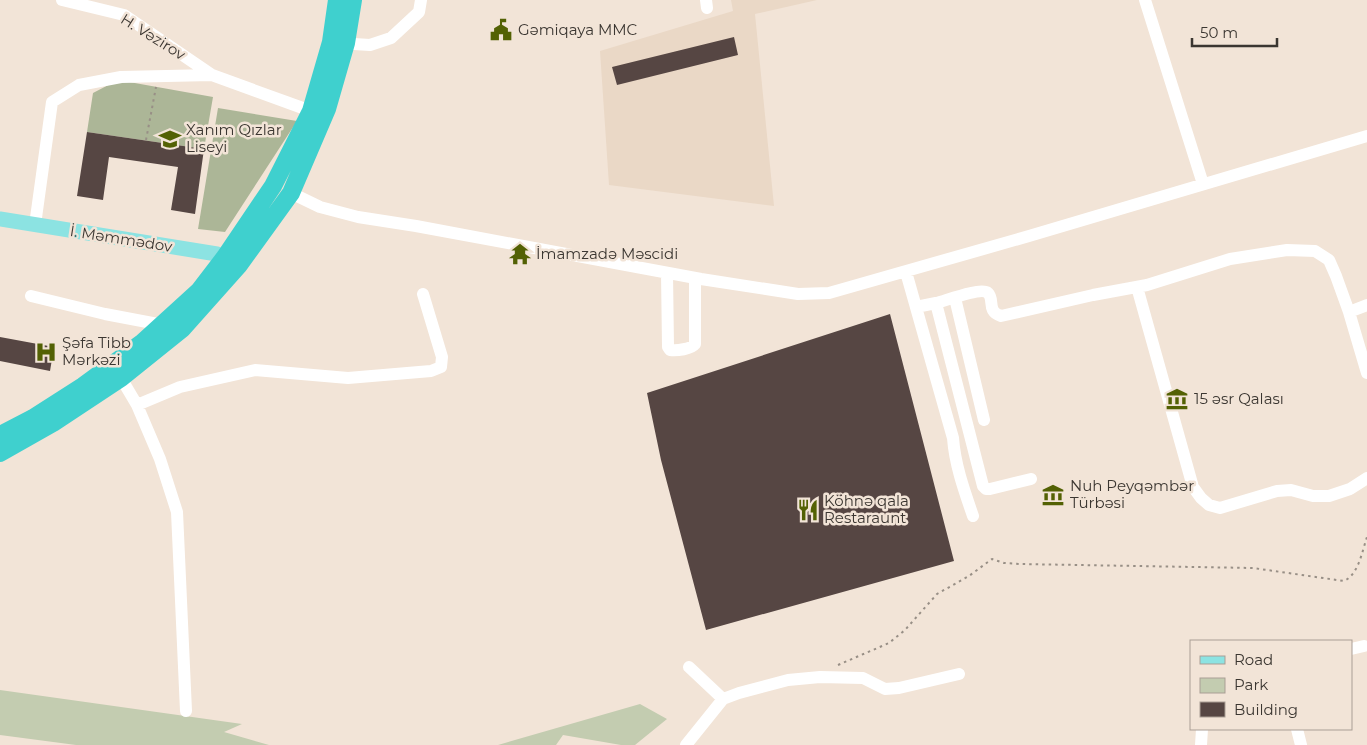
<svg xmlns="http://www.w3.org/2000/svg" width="1367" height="745" font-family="Montserrat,sans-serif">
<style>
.built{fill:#ead8c6}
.green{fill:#c3ccb0}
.forest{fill:#acb697}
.building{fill:#564643}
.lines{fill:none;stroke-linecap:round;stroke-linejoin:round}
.path{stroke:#988f86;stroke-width:2;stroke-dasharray:2.5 4;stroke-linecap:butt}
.minor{stroke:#fff;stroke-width:12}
.major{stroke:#8ce3e2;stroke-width:15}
.highway{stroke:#3fd0ce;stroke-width:18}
.labels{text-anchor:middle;stroke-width:5;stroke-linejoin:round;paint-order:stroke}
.poi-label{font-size:15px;fill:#3b3631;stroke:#f2e4d7;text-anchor:start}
.street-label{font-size:15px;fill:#3b3631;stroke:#f2e4d7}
</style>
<rect width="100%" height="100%" fill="#f2e4d7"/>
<path class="built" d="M731,0h86l-62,14 19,192 -165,-21 -9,-134 133,-40z"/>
<path class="green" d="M0,690l242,34 -18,8 45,13h-193l-76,-10z
M640,704l27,15 -32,26h-14l-58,-10 -7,10h-58z"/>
<path class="forest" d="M118,80l95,17 -9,52 -117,-17 6,-39z
M218,108l79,13 -72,111 -27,-3z"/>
<path class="building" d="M734,37l4,18 -121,30 -5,-18z
M87,132l117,17 -9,65 -24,-4 7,-43 -69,-10 -6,43 -26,-4z
M890,314l64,247 -248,69 -45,-170 -14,-67z
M0,337l54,10 -4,24 -50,-10z"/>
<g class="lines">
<path class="path" d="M146,140l10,-53
M838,665l51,-22 16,-13 32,-36 32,-18 23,-17 12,4 16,1 233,4 91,13c15,-7 18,-30 23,-44"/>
<path class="minor" d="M62,0l62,15 88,60
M706,0l1,8
M1145,0l58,184
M338,43l32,2 21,-7 28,-26 2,-12
M291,193l29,14 38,10 58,9 285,53 97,15 31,-1 200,-57 338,-100
M35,225l17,-123 27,-17 42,-8 91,-2 99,36
M906,272l47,166c2,27 11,52 20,78
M667,273l1,74 2,3c7,1 21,-1 25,-6v-66
M1137,287l56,200 8,11 8,7 11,3 57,-17 14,-1 22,6h16l21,-7 17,-11
M31,296l74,18 58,11
M955,298l29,122
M936,303c9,-2 45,-16 52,-10 7,7 -2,18 13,23l92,-21 54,-10 83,-26 57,-9 28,1 14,9 7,16 13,36 18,61
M916,307l20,-4 47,183 3,3h4l41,-10
M1349,312l18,-7
M121,378l16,27 23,54 17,53 9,199
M137,405l43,-18 75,-17 93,8 83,-7 10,-4 1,-10 -19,-63
M1351,649l13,-3
M689,667l34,32
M1297,729l4,16
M686,745l37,-46 16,-6 49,-13 32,-3 43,1 22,11 14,-1 60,-14
M1201,745l1,-16"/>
<path class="major" d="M0,219l217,35 17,8"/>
<path class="highway" d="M0,435l33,-17 50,-32 60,-44 56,-51 26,-34 48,-71 38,-75 20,-69 6,-42
M0,453l53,-30 68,-45 61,-49 57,-64 52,-72 36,-84 19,-66 7,-43"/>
</g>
<defs>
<g id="civic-bare" transform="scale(1.725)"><path d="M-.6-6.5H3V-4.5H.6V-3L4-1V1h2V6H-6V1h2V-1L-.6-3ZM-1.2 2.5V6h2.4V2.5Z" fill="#536104" stroke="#f2e4d7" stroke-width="2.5" paint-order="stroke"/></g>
<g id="school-bare" transform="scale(1.725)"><path d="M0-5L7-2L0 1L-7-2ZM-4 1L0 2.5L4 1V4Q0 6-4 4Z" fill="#536104" stroke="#f2e4d7" stroke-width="2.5" paint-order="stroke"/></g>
<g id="temple-bare" transform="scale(1.725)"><path d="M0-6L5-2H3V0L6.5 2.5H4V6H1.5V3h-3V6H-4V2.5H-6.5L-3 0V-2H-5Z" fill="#536104" stroke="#f2e4d7" stroke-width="2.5" paint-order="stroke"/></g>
<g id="hospital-bare" transform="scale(1.725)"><path d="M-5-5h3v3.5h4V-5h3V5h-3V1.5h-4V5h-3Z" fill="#536104" stroke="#f2e4d7" stroke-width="2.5" paint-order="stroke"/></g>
<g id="museum-bare" transform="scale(1.725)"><path d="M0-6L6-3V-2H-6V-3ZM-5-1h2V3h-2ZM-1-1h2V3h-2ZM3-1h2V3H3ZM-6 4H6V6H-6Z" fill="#536104" stroke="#f2e4d7" stroke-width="2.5" paint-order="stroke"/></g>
<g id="restaurant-bare" transform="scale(1.725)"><path d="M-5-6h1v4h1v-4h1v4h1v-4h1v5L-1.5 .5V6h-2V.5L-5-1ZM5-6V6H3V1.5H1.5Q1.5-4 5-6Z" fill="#536104" stroke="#f2e4d7" stroke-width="2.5" paint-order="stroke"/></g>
</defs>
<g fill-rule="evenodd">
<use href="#civic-bare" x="501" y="30"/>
<use href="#school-bare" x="170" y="139"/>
<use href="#temple-bare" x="520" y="254"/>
<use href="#hospital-bare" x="46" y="352"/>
<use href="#museum-bare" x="1177" y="399"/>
<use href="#museum-bare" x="1053" y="495"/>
<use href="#restaurant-bare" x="808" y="510"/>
</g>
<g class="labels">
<g class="poi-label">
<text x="518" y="35">Gəmiqaya MMC</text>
<text x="186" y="135">Xanım Qızlar<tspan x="186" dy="17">Liseyi</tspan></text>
<text x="536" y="259">İmamzadə Məscidi</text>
<text x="62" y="348">Şəfa Tibb<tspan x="62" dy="17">Mərkəzi</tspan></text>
<text x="1194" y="404">15 əsr Qalası</text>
<text x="1070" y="491">Nuh Peyqəmbər<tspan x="1070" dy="17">Türbəsi</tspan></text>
<text x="824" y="506">Köhnə qala<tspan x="824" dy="17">Restaraunt</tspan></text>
</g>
<g class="street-label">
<text transform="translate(153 37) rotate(32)" y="5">H. Vəzirov</text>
<text transform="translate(121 239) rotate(9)" y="5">İ. Məmmədov</text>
</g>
</g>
<rect x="1190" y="640" width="162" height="90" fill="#f2e4d7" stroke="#a99e95"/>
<rect x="1200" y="656" width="25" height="8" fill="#8ce3e2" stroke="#a99e95"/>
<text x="1234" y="665" font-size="15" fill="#3b3631">Road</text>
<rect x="1200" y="678" width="25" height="15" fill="#c3ccb0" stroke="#a99e95"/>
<text x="1234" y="690" font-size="15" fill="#3b3631">Park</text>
<rect x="1200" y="702" width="25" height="15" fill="#564643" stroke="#a99e95"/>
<text x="1234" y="715" font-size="15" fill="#3b3631">Building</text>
<path d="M1192 38v8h85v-8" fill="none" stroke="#3b3631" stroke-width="2.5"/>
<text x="1200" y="38" font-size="15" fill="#3b3631" stroke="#f2e4d7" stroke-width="4" paint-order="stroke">50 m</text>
</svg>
